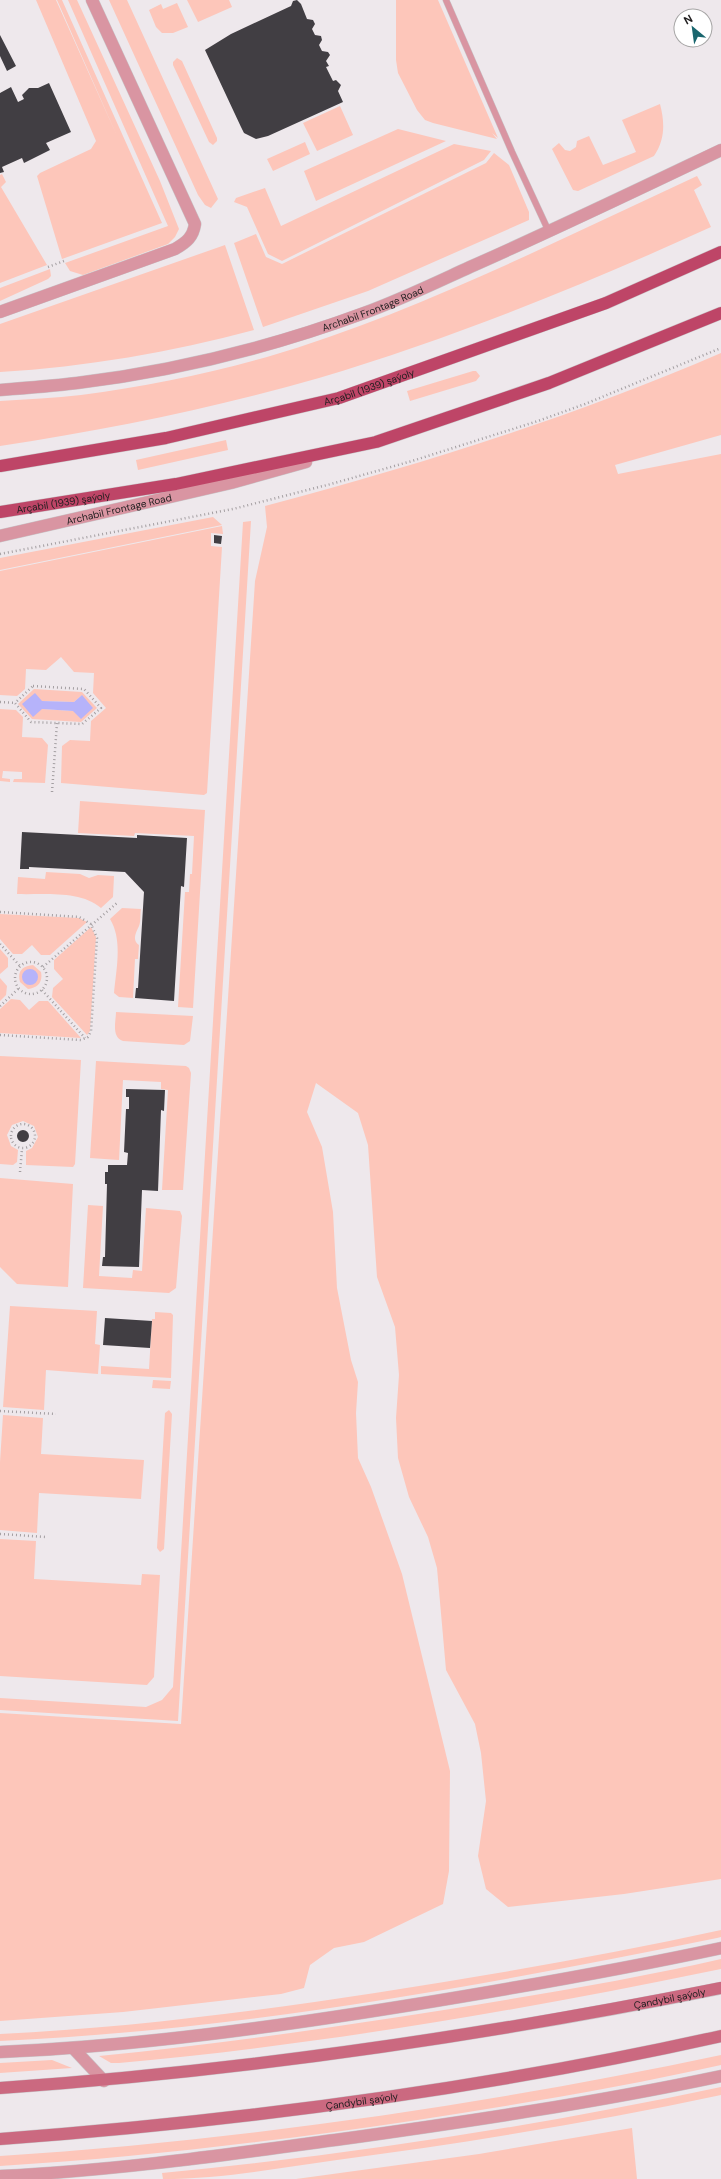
<svg xmlns="http://www.w3.org/2000/svg" width="721" height="2179" font-family="'DM Sans',sans-serif">
<style>
.green{fill:#fdc6ba;fill-rule:evenodd}
.water{fill:#b6b3fa}
.building{fill:#413e43}
.lines{fill:none;stroke-linecap:round;stroke-linejoin:round}
.service-casing{stroke:#c9c4c7;stroke-width:7}
.minor-casing{stroke:#c9c4c7;stroke-width:13}
.secondary-casing{stroke:#c9c4c7;stroke-width:13}
.primary-casing{stroke:#c9c4c7;stroke-width:13}
.path{stroke:#a49fa2;stroke-width:2.5;stroke-dasharray:1 3;stroke-linecap:butt}
.service{stroke:#d995a2;stroke-width:6}
.minor{stroke:#d995a2;stroke-width:12}
.secondary{stroke:#cb6980;stroke-width:12}
.primary{stroke:#be4567;stroke-width:12}
.labels{text-anchor:middle;stroke-width:4;stroke-linejoin:round;paint-order:stroke}
.street-label{font-size:10px;fill:#201e1f;stroke:#fff}
</style>
<rect width="100%" height="100%" fill="#eee8ec"/>
<path class="green" d="M36,0h20l61,136 -60,-136h5l100,223 -100,36 -25,-83 3,-3 51,-24 5,-8z
M68,0h9l83,181 19,48 -4,8 -7,7 -85,31 -13,-4 -5,-8 103,-37z
M109,0h18l91,199 -7,9 -6,-3 -7,-10z
M187,0h42l3,7 -34,15z
M396,0h42l60,138 -6,-5 5,6 -64,-16 -8,-3 -8,-10 -19,-37 -2,-13z
M177,3l11,24 -15,6h-11l-6,-6 -7,-17 12,-6 2,5z
M177,58l5,3 35,77v3l-4,4 -4,-3 -36,-77v-3z
M660,104c5,19 5,36 -6,52l-76,35 -5,-1 -21,-41 7,-6 6,7 5,1 6,-4 1,-6 12,-5 14,29 33,-13 -14,-32z
M340,106l13,29 -36,16 -14,-28z
M398,129l48,12 -130,60 -12,-30z
M305,142l5,12 -37,17 -6,-12z
M454,144l37,7 -7,9 -202,101 -14,-7 -21,-47 -13,-5 2,-4 29,-10 16,38z
M494,153l15,12 20,47v8l-161,71 -105,36 -29,-84 22,-9 10,23 16,7 204,-101z
M2,174l4,8 -5,5 46,78 -47,18v-108z
M697,176l5,9 -8,5 17,37c-127,58 -258,111 -392,151 -104,30 -212,52 -319,68v-45c27,-2 55,-3 81,-6 62,-8 126,-21 186,-38 149,-44 289,-116 430,-181z
M225,245l29,85c-83,22 -168,37 -254,42v-48z
M50,269l1,7 -3,3 -48,22v-13z
M721,353v82l-106,30 3,9 103,-20v1425l-97,15 -116,13 -22,-18 -8,-33 8,-55 -5,-48 -6,-29 -29,-54 -9,-102 -9,-31 -19,-40 -11,-39 -2,-40 3,-43 -4,-48 -18,-50 -9,-132 -10,-32 -42,-30 -9,29 15,35 11,65 4,76 14,72 7,22 -2,31 2,45 13,29 31,87 48,197 -1,100 -6,33 -79,38 -30,6 -24,17 -6,23 -23,6 -158,18 -123,9v-308l181,11 74,-1143 12,-54 -2,-21c155,-41 308,-89 456,-153z
M473,371h3l4,5 -4,5 -66,20 -3,-10z
M226,440l2,10 -90,20 -2,-10z
M213,517l9,8 -222,45v-12z
M251,521l-73,1200 -178,-11v-12l146,9 16,-7 11,-13 70,-1165z
M222,526l1,8 -12,-1v13l11,1 -15,246 -3,2 -143,-12 1,-37 8,-6 20,1 1,-20 15,-13 -13,-15 1,-20 -20,-1 -13,-15 -15,13 -20,-1 -1,20 -8,7 -17,-1v-124z
M34,689l48,3 15,16 -16,14 -49,-3 -14,-15zM82,695l-9,16 -31,-2v-8l32,1z
M0,709l16,1 7,7 -1,20 20,1 6,7 -3,38 -32,-1 1,-3h8v-7l-19,-1 -1,7 8,1v3l-10,-1z
M80,801l125,9 -12,198 -15,-1 7,-115h4l1,-18h2l2,-38 -59,-3 -1,3 -56,-3z
M46,872l34,2 9,4 9,-3 16,1 -1,21 -12,11c-21,-18 -58,-13 -84,-14l1,-17 27,2z
M122,908l19,1c-1,4 0,13 -2,17 -2,5 -8,14 0,19l-1,14h-3l-2,39 -14,-1 -5,-4c2,-23 9,-53 -4,-74z
M0,914l79,4 8,4 -37,33h-9l-9,-10 -10,9h-9l-13,-15z
M91,927l5,10 -6,94 -3,4 -35,-38 1,-9 10,-9 -9,-10v-9z
M0,949l8,9v9l-8,7z
M33,965l8,7c2,10 -3,16 -13,17l-8,-7c-3,-10 2,-16 13,-17z
M0,978l7,8 -1,9 -6,6z
M11,999l9,1 9,10 10,-9h9l33,37 -81,-5v-24z
M116,1012l77,4 -3,25 -6,4 -61,-4c-12,-4 -7,-20 -7,-29z
M0,1056l81,4 -6,104 -2,3 -47,-2v-14l6,-3 6,-11 -4,-11 -11,-5 -11,4 -5,10 4,11 7,4 -1,12 -4,3 -13,-1z
M96,1061l90,5 3,2 2,5 -8,117h-21l6,-100 -7,-1v-7l-38,-2 -4,80 -29,-2z
M0,1178l73,6 -5,103 -51,-3 -17,-17z
M88,1205l15,1 -4,70 33,2 1,-8 9,1 4,-63 34,3 2,5 -6,72 -7,5 -86,-5z
M10,1306l87,5 -2,33 5,1 -2,29 -52,-4 -2,40 -41,-3z
M155,1312l16,1 2,2 -2,63 -70,-4v-8l48,3 3,-50h3z
M153,1380l18,1 -1,8 -18,-1z
M169,1410l3,4 -8,135 -4,3 -3,-4 8,-135z
M3,1415l40,3 -2,36 103,6 -3,39 -102,-6 -2,40 -37,-3v-68z
M0,1539l36,2 -2,38 107,6 1,-11 18,1 -6,102 -7,8 -147,-9z
M721,1930v7l-4,1c-236,48 -476,92 -717,103v-7c126,-6 251,-22 375,-41 116,-18 232,-38 346,-63z
M721,1959v10l-10,2c-195,40 -393,74 -592,92h-8l-12,-7c116,-11 230,-28 345,-46 93,-15 185,-30 277,-51z
M721,2055v10c-103,23 -206,40 -310,56 -136,20 -273,37 -411,45v-10c242,-16 484,-51 721,-101z
M52,2060l20,8 -72,5v-10z
M721,2087v8c-127,27 -255,48 -384,65 -58,8 -116,19 -174,19l-1,-6c188,-18 375,-47 559,-86z
M632,2128l5,51h-341l183,-25z"/>
<path class="water" d="M35,693l7,8 32,1 8,-7 11,13 -12,11 -8,-8 -31,-2 -9,8 -11,-13z
M22 977a8 8 0 1 1 16 0a8 8 0 1 1-16 0Z"/>
<path class="building" d="M297,0l4,4 6,15 6,1 2,4 -3,5 3,6 6,1 1,4 -3,5 3,6 6,1 2,3 -4,6 3,5 -3,1 7,14 3,-1 5,5 -3,6 5,11 -75,34 -12,3 -12,-6 -3,-6 -36,-77 26,-16 60,-28 2,-5z
M0,35l16,31 -9,5 -7,-15z
M49,83l22,49 -25,11 4,7 -26,13 -2,-5 -20,9 2,5 -4,1v-80l11,-6 7,15 6,-3 -2,-4 7,-7h9z
M214,535l8,1 -1,8 -7,-1z
M22,832l115,6v-3l50,3 -3,49 -3,-1 -7,115 -39,-3 1,-10h2l6,-96 -19,-20 -96,-5v2h-9z
M126,1089l39,1 -1,21 -3,-1 -3,81 -16,-1 -3,77 -37,-1 1,-9h2l2,-73h-2v-12h3v-7h19l1,-12 -4,-1 2,-43h3v-12h-3z
M17 1136a6 6 0 1 1 12 0a6 6 0 1 1-12 0Z
M105,1318l47,3 -2,27 -47,-3z"/>
<g class="lines">
<g class="service-casing">
<path id="service" d="M446,0l66,152 37,80"/>
</g>
<g class="minor-casing">
<g id="minor">
<path d="M0,312l175,-63c12,-7 18,-12 20,-25l-103,-224"/>
<path id="s1" d="M0,390c26,-2 51,-4 77,-7 97,-12 195,-36 287,-70 36,-13 71,-30 106,-46 84,-37 167,-77 251,-117"/>
<path id="s2" d="M0,536l231,-53 75,-21"/>
<path d="M73,2048l31,33"/>
<path d="M0,2052c138,-6 275,-25 411,-47 104,-17 207,-35 310,-57"/>
<path d="M0,2176c112,-5 224,-21 335,-36 129,-18 258,-37 386,-64"/>
</g>
</g>
<g class="secondary-casing">
<g id="secondary">
<path id="s3" d="M0,2088c242,-17 483,-52 721,-100"/>
<path id="s4" d="M0,2139c242,-18 484,-50 721,-103"/>
</g>
</g>
<g class="primary-casing">
<g id="primary">
<path id="s5" d="M0,466l166,-28 173,-40 267,-95 115,-51"/>
<path id="s6" d="M0,512l176,-28 200,-42 173,-59 172,-70"/>
</g>
</g>
<path class="path" d="M48,267l16,-6
M0,554l233,-45 98,-25 81,-23 126,-40 47,-17 136,-56
M33,686l51,3 17,19 -19,16 -51,-2 -16,-19z
M0,702l15,1
M52,792l5,-69
M0,912l79,5 12,7 6,14 -6,93 -3,6 -7,3 -81,-5
M0,944l20,22
M15 978a16 16 0 1 1 32 0a16 16 0 1 1-32 0Z
M43,967l74,-64
M42,990l43,48
M0,1006l19,-18
M11 1136a12 12 0 1 1 24 0a12 12 0 1 1-24 0Z
M20,1172l2,-23
M0,1411l56,3
M0,1534l46,3"/>
<use href="#service" class="service"/>
<use href="#minor" class="minor"/>
<use href="#secondary" class="secondary"/>
<use href="#primary" class="primary"/>
</g>
<g class="labels">
<g class="street-label">
<text dy="4" stroke="none"><textPath href="#s1" startOffset="383">Archabil Frontage Road</textPath></text>
<text dy="4" stroke="none"><textPath href="#s5" startOffset="378">Arçabil (1939) şaýoly</textPath></text>
<text dy="4" stroke="none"><textPath href="#s6" startOffset="64">Arçabil (1939) şaýoly</textPath></text>
<text dy="4" stroke="none"><textPath href="#s2" startOffset="122">Archabil Frontage Road</textPath></text>
<text dy="4" stroke="none"><textPath href="#s3" startOffset="676">Çandybil şaýoly</textPath></text>
<text dy="4" stroke="none"><textPath href="#s4" startOffset="364">Çandybil şaýoly</textPath></text>
</g>
</g>
<g transform="translate(693 28) rotate(331)"><circle r="19" fill="#ffffff" stroke="#a6a5a5"/>
<path d="M0-3L7 15L0 10L-7 15Z" fill="#1a666e"/>
<text y="-6" font-size="11" font-weight="bold" text-anchor="middle" fill="#201e1f">N</text>
</g>
</svg>
